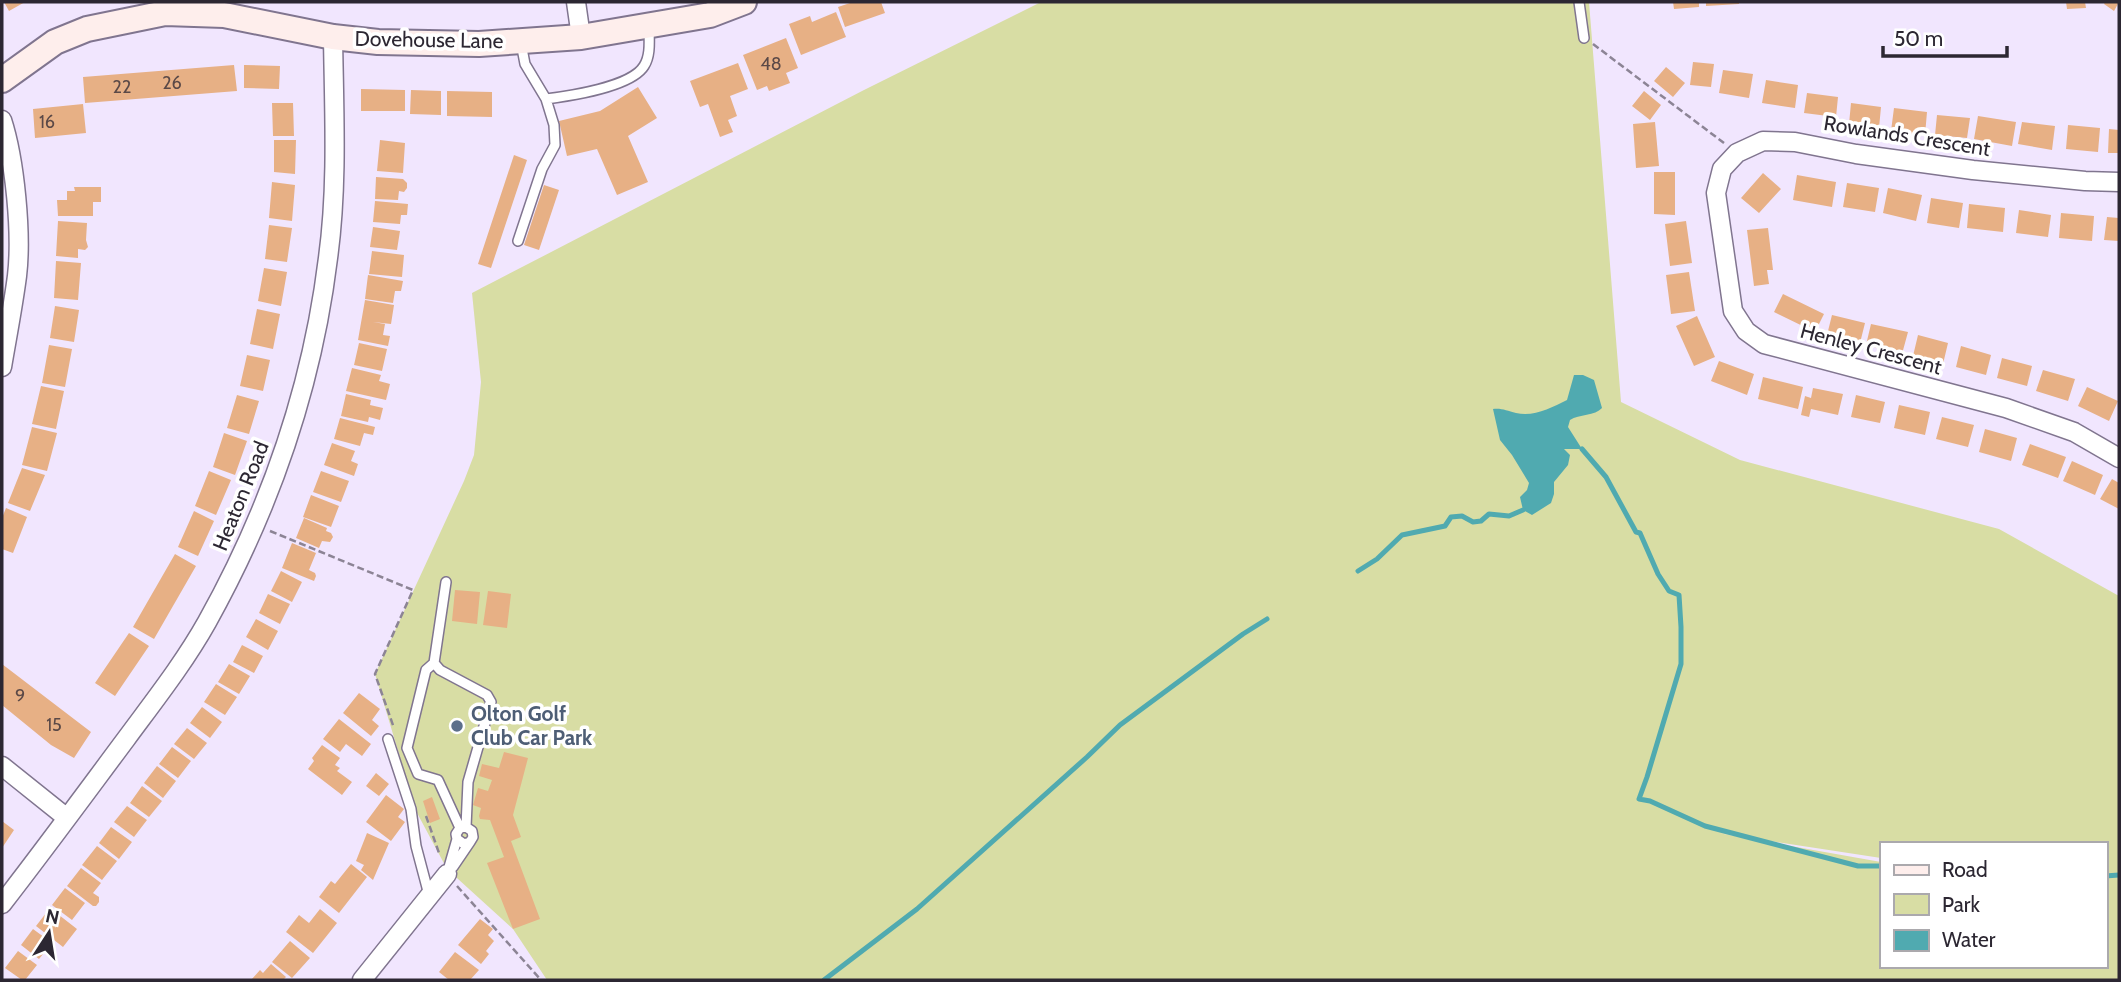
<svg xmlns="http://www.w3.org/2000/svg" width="2121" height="982" font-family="Cabin,sans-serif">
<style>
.green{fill:#d8dda4;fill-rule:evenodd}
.water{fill:#50aab0}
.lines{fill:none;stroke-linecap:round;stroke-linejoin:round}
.stream{stroke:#50aab0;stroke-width:5}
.building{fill:#e7b085}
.lane-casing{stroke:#80758f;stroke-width:12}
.street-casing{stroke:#80758f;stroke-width:21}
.secondary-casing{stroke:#80758f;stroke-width:28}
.path{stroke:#8c8495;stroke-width:2.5;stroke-dasharray:7 3.5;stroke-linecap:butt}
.lane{stroke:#fff;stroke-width:9}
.street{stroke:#fff;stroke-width:18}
.secondary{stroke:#feeeec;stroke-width:24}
.service-dot{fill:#5c6f8a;stroke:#fff;stroke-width:2.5}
.labels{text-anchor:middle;stroke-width:7;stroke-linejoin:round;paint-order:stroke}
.number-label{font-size:18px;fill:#5b4947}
.street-label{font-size:21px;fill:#2c2732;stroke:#fff}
.service-label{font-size:21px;font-weight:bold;fill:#4e5e75;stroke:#fff;text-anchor:start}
</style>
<rect width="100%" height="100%" fill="#f1e6fe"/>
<path class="green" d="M1041,2h548l32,400 119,58 259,69 120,67v384h-1572l-34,-51 -66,-60 -31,-58 -41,-137 89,-193 10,-26 7,-73 -9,-89 392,-203zM1718,833l163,25v-14h224v122h-224v-104z"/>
<path class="water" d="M1574,375h9l11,5 8,28c-7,8 -23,6 -32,12l-2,7 14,22h-18l6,6 -2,10 -14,17v12l-3,9 -19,12 -9,-5 -3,-13 7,-7 2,-7 -17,-28 -12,-15 -7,-31c9,-1 14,2 23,4 18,4 35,-5 51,-13z"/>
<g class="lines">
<path class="stream" d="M1582,449l24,28 30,55 4,1 18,41 11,17 10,4 2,32v37l-34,113 -8,22 11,2 55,25 153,40h23
M1358,571l19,-12 25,-24 43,-9 6,-9 11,-1 11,6 8,-1 8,-7 20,2 14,-6
M2105,876l14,-1
M824,980l93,-71 170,-152 33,-32 123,-91 24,-15"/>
</g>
<path class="building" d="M4,2h21l-16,9z
M853,2h28l4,11 -40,14 -7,-20z
M1673,2h26v5l-25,2z
M1706,2h33v2l-33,2z
M2066,2h19l1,6 -19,1z
M2105,2h14l-5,9 -10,-7z
M836,12l10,25 -45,18 -12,-31 21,-8 2,6z
M786,38l12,30 -12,5 4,10 -21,8 -2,-5 -10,4 -14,-35z
M1693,62l21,2 -3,23 -21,-2z
M738,63l10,26 -18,7 7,20 -9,4 5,12 -13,5 -12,-33 -8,3 -10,-26z
M234,65l3,26 -152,12 -2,-26z
M244,65l36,1 -1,23 -35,-1z
M1666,67l19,16 -12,14 -19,-16z
M1723,70l30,4 -4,24 -30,-5z
M1766,80l32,5 -3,23 -33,-5z
M638,87l19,31 -29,18 20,46 -31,13 -20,-46 -30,7 -8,-35 41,-10z
M361,89l44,1v21h-44z
M411,90l30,1v24l-31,-1z
M447,91l45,1v25l-45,-1z
M1644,91l17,14 -11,15 -18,-14z
M1807,93l31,4 -2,20 -32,-4z
M272,103h21l1,33h-21z
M1851,103l30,4 -2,21 -30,-4z
M83,104l3,29 -51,5 -2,-29z
M1894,108l33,4 -2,23 -34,-4z
M1937,115l33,3 -3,20 -32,-3z
M1978,116l38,6 -4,24 -38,-7z
M1655,122l4,44 -23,2 -3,-44z
M2022,122l33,4 -3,24 -34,-6z
M2068,125l32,3 -2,24 -32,-3z
M2109,129l10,1v23h-11z
M274,140h22l-1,34 -21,-2z
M380,140l25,3 -2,30 -26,-2z
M514,155l13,5 -36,108 -13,-4z
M1654,172h21v43l-21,-1z
M1763,173l18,16 -22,24 -18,-15z
M1797,175l39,7 -4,25 -39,-7z
M376,177l27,2 4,4v5l-3,4 -5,-1 -1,9 -23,-1z
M272,182l23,3 -3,36 -23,-3z
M1847,183l32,5 -4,24 -32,-5z
M544,185l15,5 -20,60 -15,-5z
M74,187h27v15h-8v14h-35l-1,-16h10v-9h8z
M1888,188l34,7 -6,26 -33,-8z
M1931,198l32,5 -4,25 -32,-5z
M375,201l33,3 -1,11h-6l-1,9 -27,-2z
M1969,204l36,4 -2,24 -36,-4z
M2019,210l32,5 -3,22 -32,-4z
M2061,213l33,3 -2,25 -33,-3z
M2107,217l12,1v23l-15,-1z
M58,221l29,2 -1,17 2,7 -3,3 -7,-1v9l-22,-2z
M1686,221l6,42 -22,3 -5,-42z
M269,225l23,3 -5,34 -22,-3z
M373,227l27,4 -3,19 -27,-3z
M1768,228l5,42h-6l2,14 -15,2 -7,-56z
M372,251l32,4 -2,22 -33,-3z
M56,261l25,2 -3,37 -24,-2z
M264,268l23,4 -6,34 -23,-5z
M1689,272l6,39 -24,3 -5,-39z
M368,275l35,6 -2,10h-6l-2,12 -28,-4z
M1783,294l41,20 -9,18 -41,-20z
M365,300l29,5 -3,19 -18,-2 12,2 -2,11 7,1 -2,10 -30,-6z
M55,306l24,4 -5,32 -24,-4z
M257,309l23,5 -7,35 -23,-5z
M1832,315l33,8 -5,20 -33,-8z
M1697,316l18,41 -21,9 -18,-40z
M1871,324l37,8 -6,22 -36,-9z
M1918,335l30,8 -5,21 -30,-8z
M359,343l28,6 -5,22 -28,-6z
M49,345l23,4 -7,38 -23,-4z
M1961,346l30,9 -5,20 -30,-8z
M247,355l23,5 -7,31 -23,-5z
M2002,358l30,8 -5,20 -30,-8z
M1719,361l35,13 -7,21 -36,-14z
M352,368l29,7 -2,6 11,3 -4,16 -40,-9z
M2043,370l32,9 -7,22 -32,-10z
M1763,377l40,10 -5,22 -40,-10z
M41,386l23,5 -8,38 -24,-5z
M2087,387l31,14 -9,20 -31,-15z
M1813,388l30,6 -5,21 -27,-6 -2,8 -8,-2 4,-19 6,2z
M346,394l25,6 -1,5 13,3 -3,12 -11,-3 -1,5 -27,-6z
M237,395l22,6 -10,33 -22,-6z
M1856,395l29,7 -5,21 -29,-6z
M1899,405l31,7 -5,23 -31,-7z
M1942,417l32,8 -6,22 -32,-8z
M340,418l35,9 -2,8 -9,-2 -4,13 -26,-7z
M32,427l25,6 -10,38 -25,-6z
M1985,429l32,9 -6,23 -32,-9z
M224,433l23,8 -12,34 -22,-8z
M332,443l23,8 -4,10 7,3 -4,12 -30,-11z
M2030,444l36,13 -8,21 -36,-13z
M2072,461l31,14 -8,20 -32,-14z
M22,468l23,7 -15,36 -22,-8z
M209,471l22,9 -15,35 -21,-9z
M321,471l28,10 -8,21 -28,-10z
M2112,479l7,4v26l-19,-10z
M311,495l28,11 -8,21 -28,-10z
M6,508l21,9 -14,36 -11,-4v-31z
M194,511l20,10 -16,35 -20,-9z
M304,518l23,10 -1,3 5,2 2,4 -3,5 -8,-1 -3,7 -23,-10z
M292,543l24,10 -7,17 6,3 1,3 -2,5 -32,-13z
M175,554l21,12 -42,73 -21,-12z
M281,571l21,11 -10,20 -21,-11z
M455,590l25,2 -3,32 -25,-3z
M488,591l23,3 -4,34 -24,-3z
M268,594l22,10 -10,20 -21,-11z
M256,619l22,12 -10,19 -22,-13z
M129,633l20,13 -34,50 -20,-13z
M242,645l21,11 -9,17 -21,-11z
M2,664l89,68 -17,26 -23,-13 -49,-40z
M229,664l21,12 -11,18 -21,-12z
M216,684l21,13 -12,18 -21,-13z
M359,693l21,16 -8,11 7,6 -8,10 -28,-23z
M202,707l20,15 -12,16 -20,-15z
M339,719l32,25 -9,12 -16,-12 -6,8 -17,-13z
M187,728l20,15 -13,16 -20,-15z
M322,745l18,13 -5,7 5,3 -3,3 15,11 -10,13 -34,-26 6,-8 -2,-3z
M172,747l19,14 -13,17 -19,-14z
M504,752l24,6 -15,57 8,22 -10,4 29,78 -27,10 -26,-66 17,-6 -14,-37 -10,-1 -1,-3 2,-8 -8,-3 5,-17 10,3 4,-11 -13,-4 3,-12 17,4z
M157,766l19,15 -13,17 -19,-15z
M376,773l13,11 -10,12 -13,-10z
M142,786l20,15 -13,16 -19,-14z
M386,795l18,14 -6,8 7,5 -14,19 -25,-19z
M432,797l8,22 -10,4 -7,-22z
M127,806l20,14 -13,17 -20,-15z
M2,821l12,9 -12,18z
M111,827l21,15 -13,17 -20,-16z
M367,833l22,10 -16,37 -12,-10 3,-5 -8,-4z
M97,846l20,15 -15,19 -20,-15z
M351,864l16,13 -28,36 -20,-16 12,-16 4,3z
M81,868l20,15 -8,10 6,4v5l-3,4h-3l-26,-20z
M65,888l20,15 -13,17 -20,-15z
M50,908l27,21 -14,18 -27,-21z
M320,909l17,14 -24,30 -27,-21 13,-17 10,8z
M480,919l13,10 -5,6 6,6 -8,10 3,3 -8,10 -23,-19z
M33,929l19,14 -13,16 -18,-14z
M290,941l20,17 -18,20 -20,-16z
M18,951l19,14 -12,15h-3l-17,-12z
M455,952l24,18 -9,10h-21l-10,-8z
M271,964l15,13 -3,3h-32l9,-10 3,3z"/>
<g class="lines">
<g class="lane-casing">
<path id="lane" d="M1579,2l5,36
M546,99c23,-3 85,-12 98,-33 7,-11 5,-26 5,-38
M518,241l24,-72 13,-24 -1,-20 -8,-26 -21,-35 -4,-21
M446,582l-12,81 6,7 47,25 4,7 -23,80 -2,45
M434,663l-8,7 -19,78 11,26 20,6 22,48
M388,739l23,70 5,37 13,49
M453,867l17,-25
M447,874l10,-35 -1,-5 4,-6 6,-1 6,4 1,6 -3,5 -6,2 -7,-5"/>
</g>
<g class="street-casing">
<path id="street" d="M576,2l5,35
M2,120c13,40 20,114 15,156 -4,31 -10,61 -15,91
M2119,182l-34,-1 -112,-11 -117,-16 -61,-12 -32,-1 -26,12 -15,16 -6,24 17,118 13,20 18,13 242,64 68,24 45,26
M2,766l65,52
M2,904c42,-54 83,-110 124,-165 28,-38 58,-76 81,-117 64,-115 105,-233 121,-364 10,-73 6,-148 5,-221
M362,980l85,-106"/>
</g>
<g class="secondary-casing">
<path id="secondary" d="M2,80l53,-38 32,-13 78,-16 59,2 109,22 45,5 101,2 102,-7 129,-22 34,-13"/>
</g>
<path class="path" d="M1593,44l131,99
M270,531l143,59 -38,84 19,54
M426,816l13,37
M457,886l84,94"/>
<use href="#lane" class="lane"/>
<use href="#street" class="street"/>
<use href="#secondary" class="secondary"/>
</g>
<circle class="service-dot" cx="457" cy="726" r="7"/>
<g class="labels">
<g class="number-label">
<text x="771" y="70">48</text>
<text x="172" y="89">26</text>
<text x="122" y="93">22</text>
<text x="47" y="128">16</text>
<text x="20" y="702">9</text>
<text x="54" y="731">15</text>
</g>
<g class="street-label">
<text transform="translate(429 40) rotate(1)" y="7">Dovehouse Lane</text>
<text transform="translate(1907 136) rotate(9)" y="7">Rowlands Crescent</text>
<text transform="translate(1871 349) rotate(15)" y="7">Henley Crescent</text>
<text transform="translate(241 496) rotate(-68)" y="7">Heaton Road</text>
</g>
<g class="service-label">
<text x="471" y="721">Olton Golf<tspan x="471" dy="24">Club Car Park</tspan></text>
</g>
</g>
<rect width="2121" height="982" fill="none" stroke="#2c2732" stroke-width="7"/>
<rect x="1880" y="842" width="228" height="126" fill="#ffffff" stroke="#aba9ad" stroke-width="2"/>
<rect x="1894" y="865" width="35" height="10" fill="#feeeec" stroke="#aba9ad" stroke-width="2"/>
<text x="1942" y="877" font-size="21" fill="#2c2732">Road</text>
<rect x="1894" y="894" width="35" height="21" fill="#d8dda4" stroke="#aba9ad" stroke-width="2"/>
<text x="1942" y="912" font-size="21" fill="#2c2732">Park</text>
<rect x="1894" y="930" width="35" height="21" fill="#50aab0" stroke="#aba9ad" stroke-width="2"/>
<text x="1942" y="947" font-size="21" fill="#2c2732">Water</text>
<g transform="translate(49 933) rotate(12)" stroke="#ffffff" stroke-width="5" paint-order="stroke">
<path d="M0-5L12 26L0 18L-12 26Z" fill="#2c2732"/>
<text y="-10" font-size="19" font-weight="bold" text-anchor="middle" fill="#2c2732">N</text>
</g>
<path d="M1883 46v10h124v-10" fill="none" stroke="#2c2732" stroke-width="3.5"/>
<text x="1894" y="46" font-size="21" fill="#2c2732" stroke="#ffffff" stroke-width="5" paint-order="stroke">50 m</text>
</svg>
